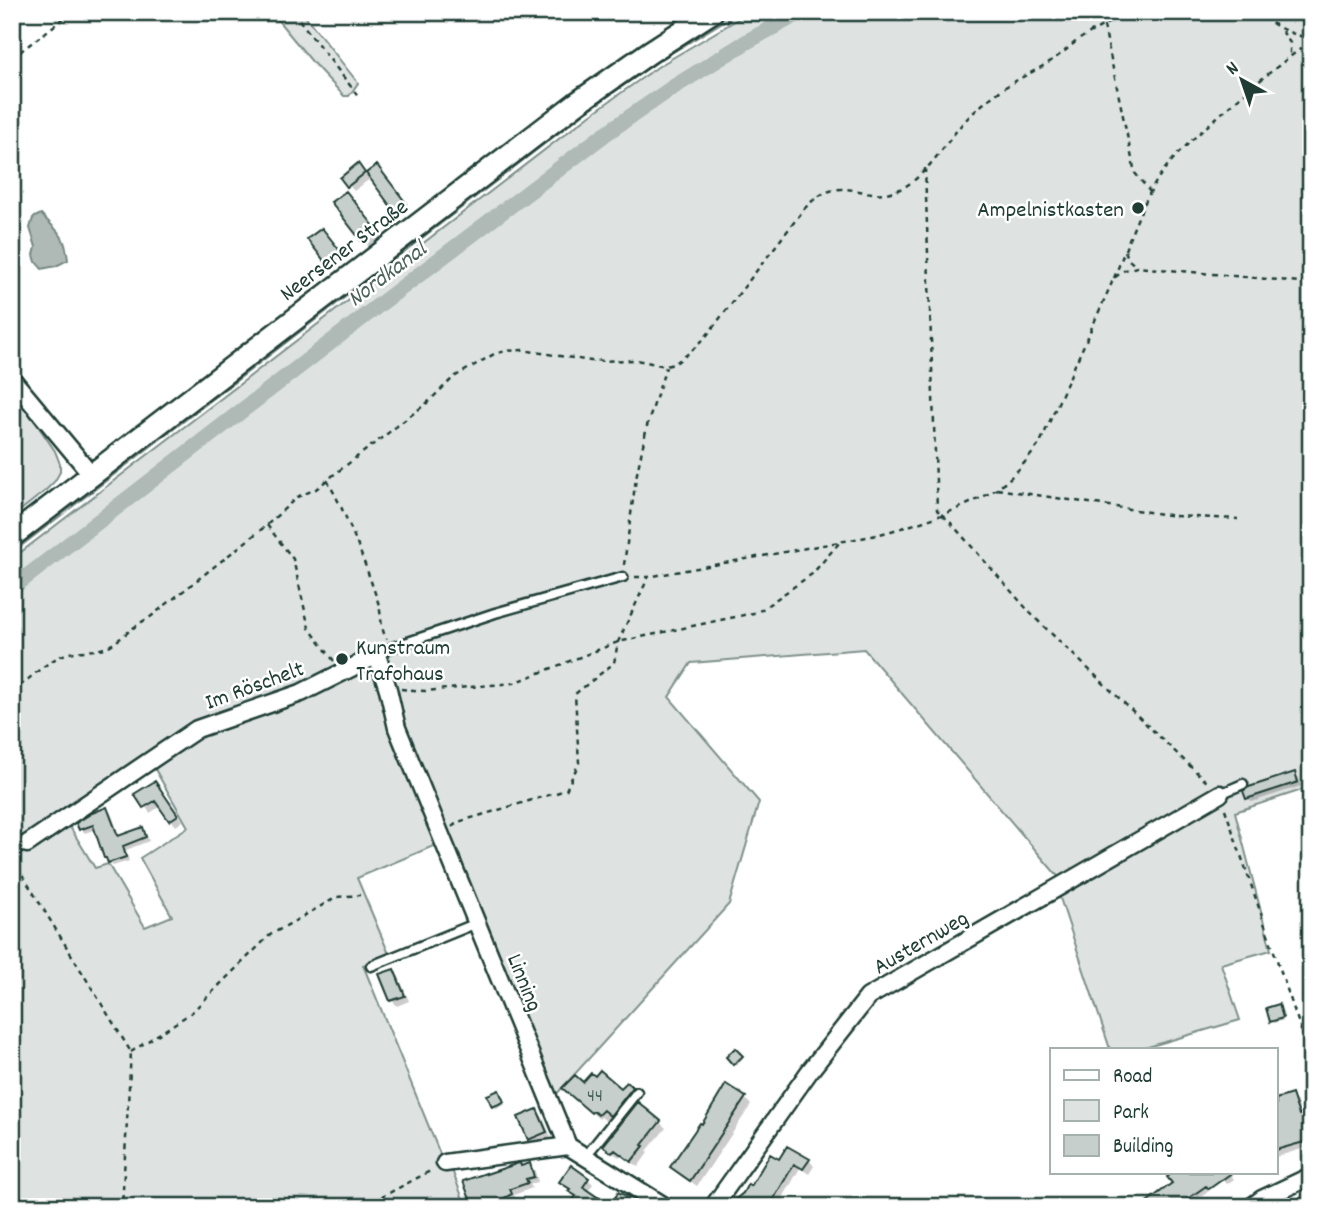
<svg xmlns="http://www.w3.org/2000/svg" width="1323" height="1219" font-family="Dekko,sans-serif">
<style>
.green{fill:#dee3e2;stroke:#7e908b;stroke-width:2}
.water{fill:#afbab7;stroke:#758883;stroke-width:2}
.shadow{fill:#0003}
.lines{fill:none;stroke-linecap:round;stroke-linejoin:round}
.canal{stroke:#afbab7;stroke-width:16}
.building{fill:#c7cfcc;stroke:#1f3d34;stroke-width:2}
.service-casing{stroke:#1f3d34;stroke-width:13}
.minor-casing{stroke:#1f3d34;stroke-width:21}
.secondary-casing{stroke:#1f3d34;stroke-width:26}
.path{stroke:#1f3d34;stroke-width:2.5;stroke-dasharray:5 5;stroke-linecap:butt}
.service{stroke:#fff;stroke-width:8}
.minor{stroke:#fff;stroke-width:16}
.secondary{stroke:#fff;stroke-width:21}
.poi-dot{fill:#1f3d34;stroke:#fff;stroke-width:2.5}
.labels{text-anchor:middle;stroke-width:5;stroke-linejoin:round;paint-order:stroke}
.number-label{font-size:19px;fill:#49625a}
.poi-label{font-size:23px;fill:#1f3d34;stroke:#fff;text-anchor:end}
.street-label{font-size:23px;fill:#1f3d34;stroke:#fff}
.water-label{font-size:24px;font-style:italic;fill:#4a625b;stroke:#fff}
</style>
<rect width="100%" height="100%" fill="#fff"/>
<filter id="ink" filterUnits="userSpaceOnUse"><feTurbulence type="fractalNoise" baseFrequency=".0143" numOctaves="2"/><feDisplacementMap in="SourceGraphic" scale="14" xChannelSelector="R" yChannelSelector="G"/><feConvolveMatrix kernelMatrix="1 2 1 2 8 2 1 2 1" color-interpolation-filters="sRGB"/></filter>
<g filter="url(#ink)">
<path class="green" d="M271,12h31l56,71 -9,13h-5l-30,-32z
M727,12h12l-82,50 -71,50 -574,441v-7l571,-438 71,-50z
M750,12h561v775l-76,25 36,138 -50,14 19,56 -99,29h-31l-52,-157 3,-12 -197,-231 -173,14 -22,34 90,105 -30,102 -175,193 -116,-253 -81,34 32,76 -26,11 79,194 5,-2 19,50h-454v-342l9,-13 46,-30 28,46 13,-4 37,63 27,-11 -32,-58 48,-31 -36,-63 46,-30 101,-45 -104,36 -180,121 -3,5v-292l578,-444 69,-49z
M12,388l43,63 5,13v8l-5,9 -10,10 -33,26z"/>
<path class="water" d="M41,214c16,18 24,19 27,46l-12,6 -14,3 -6,-7 -2,-7 2,-8 -6,-19 3,-10z"/>
<path class="shadow" d="M377,167l33,42 -9,6 -30,-37 -17,13 -12,-13 21,-7 3,4z
M351,199l31,39 -12,9 -6,-5z
M327,236l18,23 -12,9 -23,-29z
M1294,774l5,4 2,8 -49,16 -4,-4z
M155,783l5,5 23,33 -7,5 -15,-20 -11,7 -13,-18z
M107,809l4,4 9,24 22,-8 4,4 3,8 -23,9 3,11 -16,5 -4,-4 -13,-33 -11,4 -4,-4z
M394,971l5,6 10,24 -12,5 -5,-6z
M1278,1006l6,14 -10,3 -2,-2z
M735,1050l8,9 -7,7 -8,-9z
M595,1079l26,11 6,-6 12,11 -21,27 -7,-6 -5,5 -5,-4 -2,2 -27,-24 11,-10z
M501,1095l4,10 -9,3 -3,-2z
M1282,1095l3,3 7,-2 5,6 5,14 9,-3v33l-35,11v-60z
M745,1098l6,7 -54,81 -18,-13 -7,-6 30,-41z
M638,1104l28,24 -19,23 1,2 -10,14 -17,-13 -2,3 -9,-6z
M537,1111l5,5 9,21 -17,7 -5,-5z
M809,1160l5,6 -5,8 -9,-6 -20,35 -28,-15 28,-27z
M529,1165l6,6 3,11 -8,2 2,4 -18,7 2,5 -17,7h-25l48,-40z
M1177,1172h18l14,19 -22,16h-44l32,-23 -5,-7z
M1218,1172h11l5,7 -7,5 -5,-4z
M588,1179l5,5 -6,8 21,10 2,-5 28,10 -58,-2 -4,-5 1,-3 -6,-6z
M1310,1198l1,9h-19z
M1043,1202l5,5h-11z"/>
<g class="lines">
<path class="canal" d="M12,588l367,-283 226,-171 67,-46 76,-47 53,-29"/>
</g>
<path class="building" d="M358,163l7,10 -18,14 -7,-9z
M377,165l29,38 -12,8 -28,-38z
M346,191l32,40 -15,12 -32,-41z
M322,228l19,24 -15,11 -19,-24z
M1295,772l3,10 -52,17 -3,-8 6,-4z
M155,781l23,34 -9,6 -14,-20 -12,7 -9,-14z
M107,807l11,29 25,-9 3,10 -23,9 3,11 -18,6 -2,-5h-2l-11,-33 -14,5 -3,-7 16,-10z
M394,969l11,27 -15,5 -11,-27z
M1279,1004l4,14 -13,4 -4,-14z
M735,1048l8,8 -10,9 -7,-8z
M600,1070l21,18 6,-6 6,5 -23,29 -7,-6 -5,5 -5,-4 -2,2 -29,-25 13,-13 8,7 8,-9 4,3z
M726,1084l20,13 -56,84 -20,-14 30,-44 2,1z
M499,1090l5,12 -12,5 -5,-12z
M1292,1094l7,21 12,-4v29l-35,10v-51z
M638,1102l23,19 -19,24 2,1 -13,16 -16,-12 -3,3 -9,-7z
M537,1109l10,23 -19,8 -10,-23z
M787,1146l23,13 -7,10 -9,-5 -25,43h-43l17,-14 5,-9 3,2 19,-32 9,5z
M519,1163h1l1,3 9,-3 4,14 -8,2 2,4 -18,6 2,5 -15,8 -14,5h-10l-10,-26 23,-8v1z
M571,1165l18,13 -6,9 13,9 17,6 5,-10 11,5 17,10h-69l3,-4 -7,-3 3,-4 -8,-5 2,-2 -11,-7z
M1174,1172h59l-24,17 -3,-3 -30,21h-36l32,-24 -5,-6z"/>
<g class="lines">
<g class="service-casing">
<path id="service" d="M377,655l16,-8 102,-34 128,-36
M1220,794l23,-10
M371,966l106,-43
M585,1157l52,-65"/>
</g>
<g class="minor-casing">
<path id="minor" d="M12,379l80,96
M27,844l170,-115 104,-36 76,-38 11,34 9,39 171,418 98,61
M445,1163l123,-17
M713,1207l96,-135 59,-75 352,-203
M1251,1207l11,-8 49,-23"/>
</g>
<g class="secondary-casing">
<path id="secondary" d="M12,536l565,-433 73,-51 62,-40"/>
</g>
<path class="path" d="M293,12l66,85
M1255,12c19,13 34,23 56,26
M726,23l18,-11
M1104,26l31,147 15,19
M1282,31l8,12v14
M12,58l60,-46
M925,168l12,342 13,12 84,95 175,167
M1125,251l4,9 8,7
M1114,278c14,-34 26,-73 47,-104 15,-20 34,-37 53,-54 31,-28 63,-54 97,-79
M327,480c22,39 37,80 51,122 4,12 2,28 9,37
M997,489l178,27 63,3
M12,503h5l5,3
M267,525l26,34 16,69 25,33
M624,565l12,-87 11,-52 19,-59
M635,577h13l224,-41c40,-10 88,-25 123,-46 15,-9 35,-33 45,-47l74,-165 11,-8 12,-3 174,16
M401,689l24,2 89,-8 104,-41 140,-30 54,-38 28,-32
M12,692c17,-12 34,-31 54,-38 14,-5 29,-1 43,-8 14,-8 25,-21 40,-28l118,-93 30,-28 19,-8 11,-9 100,-77 27,-26 40,-23 12,-3 17,-1 68,11 45,-1 30,6 8,-2 15,-11 15,-14 101,-131c37,-39 58,-3 95,-19 24,-10 45,-45 62,-65 15,-16 32,-30 50,-41 15,-9 32,-16 46,-27 9,-6 16,-14 25,-19 14,-9 29,-15 42,-25
M1225,809l86,250
M452,827l6,-5 108,-32 13,-27 -4,-69 39,-31 4,-21 30,-64
M12,858l119,194 -9,155
M131,1052l60,-39 79,-78 67,-38 23,-2
M363,1207l69,-37"/>
<use href="#service" class="service"/>
<use href="#minor" class="minor"/>
<use href="#secondary" class="secondary"/>
</g>
</g>
<g class="poi-dot">
<circle cx="1138" cy="208" r="7"/>
<circle cx="342" cy="659" r="7"/>
</g>
<g class="labels">
<g class="number-label">
<text x="595" y="1101">44</text>
</g>
<g class="poi-label">
<text x="1124" y="216">Ampelnistkasten</text>
<text x="356" y="654" text-anchor="start">Kunstraum<tspan x="356" dy="26">Trafohaus</tspan></text>
</g>
<g class="street-label">
<text transform="translate(343 249) rotate(-37)" y="8">Neersener Straße</text>
<text transform="translate(254 684) rotate(-20)" y="8">Im Röschelt</text>
<text transform="translate(920 941) rotate(-30)" y="8">Austernweg</text>
<text transform="translate(526 982) rotate(68)" y="8">Linning</text>
</g>
<g class="water-label">
<text transform="translate(386 273) rotate(-37)" y="8">Nordkanal</text>
</g>
</g>
<rect width="1323" height="1219" fill="none" stroke="#fff" stroke-width="42"/>
<rect x="21" y="21" width="1281" height="1177" fill="none" stroke="#1f3d34" stroke-width="2.5" filter="url(#ink)"/>
<rect x="1050" y="1048" width="228" height="126" fill="#ffffff" stroke="#a5b1ae" stroke-width="2"/>
<rect x="1064" y="1070" width="35" height="10" fill="#ffffff" stroke="#a5b1ae" stroke-width="2"/>
<text x="1113" y="1082" font-size="21" fill="#1f3d34">Road</text>
<rect x="1064" y="1100" width="35" height="21" fill="#dee3e2" stroke="#a5b1ae" stroke-width="2"/>
<text x="1113" y="1118" font-size="21" fill="#1f3d34">Park</text>
<rect x="1064" y="1135" width="35" height="21" fill="#c7cfcc" stroke="#a5b1ae" stroke-width="2"/>
<text x="1113" y="1152" font-size="21" fill="#1f3d34">Building</text>
<g transform="translate(1242 80) rotate(320)" stroke="#ffffff" stroke-width="5" paint-order="stroke">
<path d="M0-5L12 26L0 18L-12 26Z" fill="#1f3d34"/>
<text y="-10" font-size="19" font-weight="bold" text-anchor="middle" fill="#1f3d34">N</text>
</g>
</svg>
